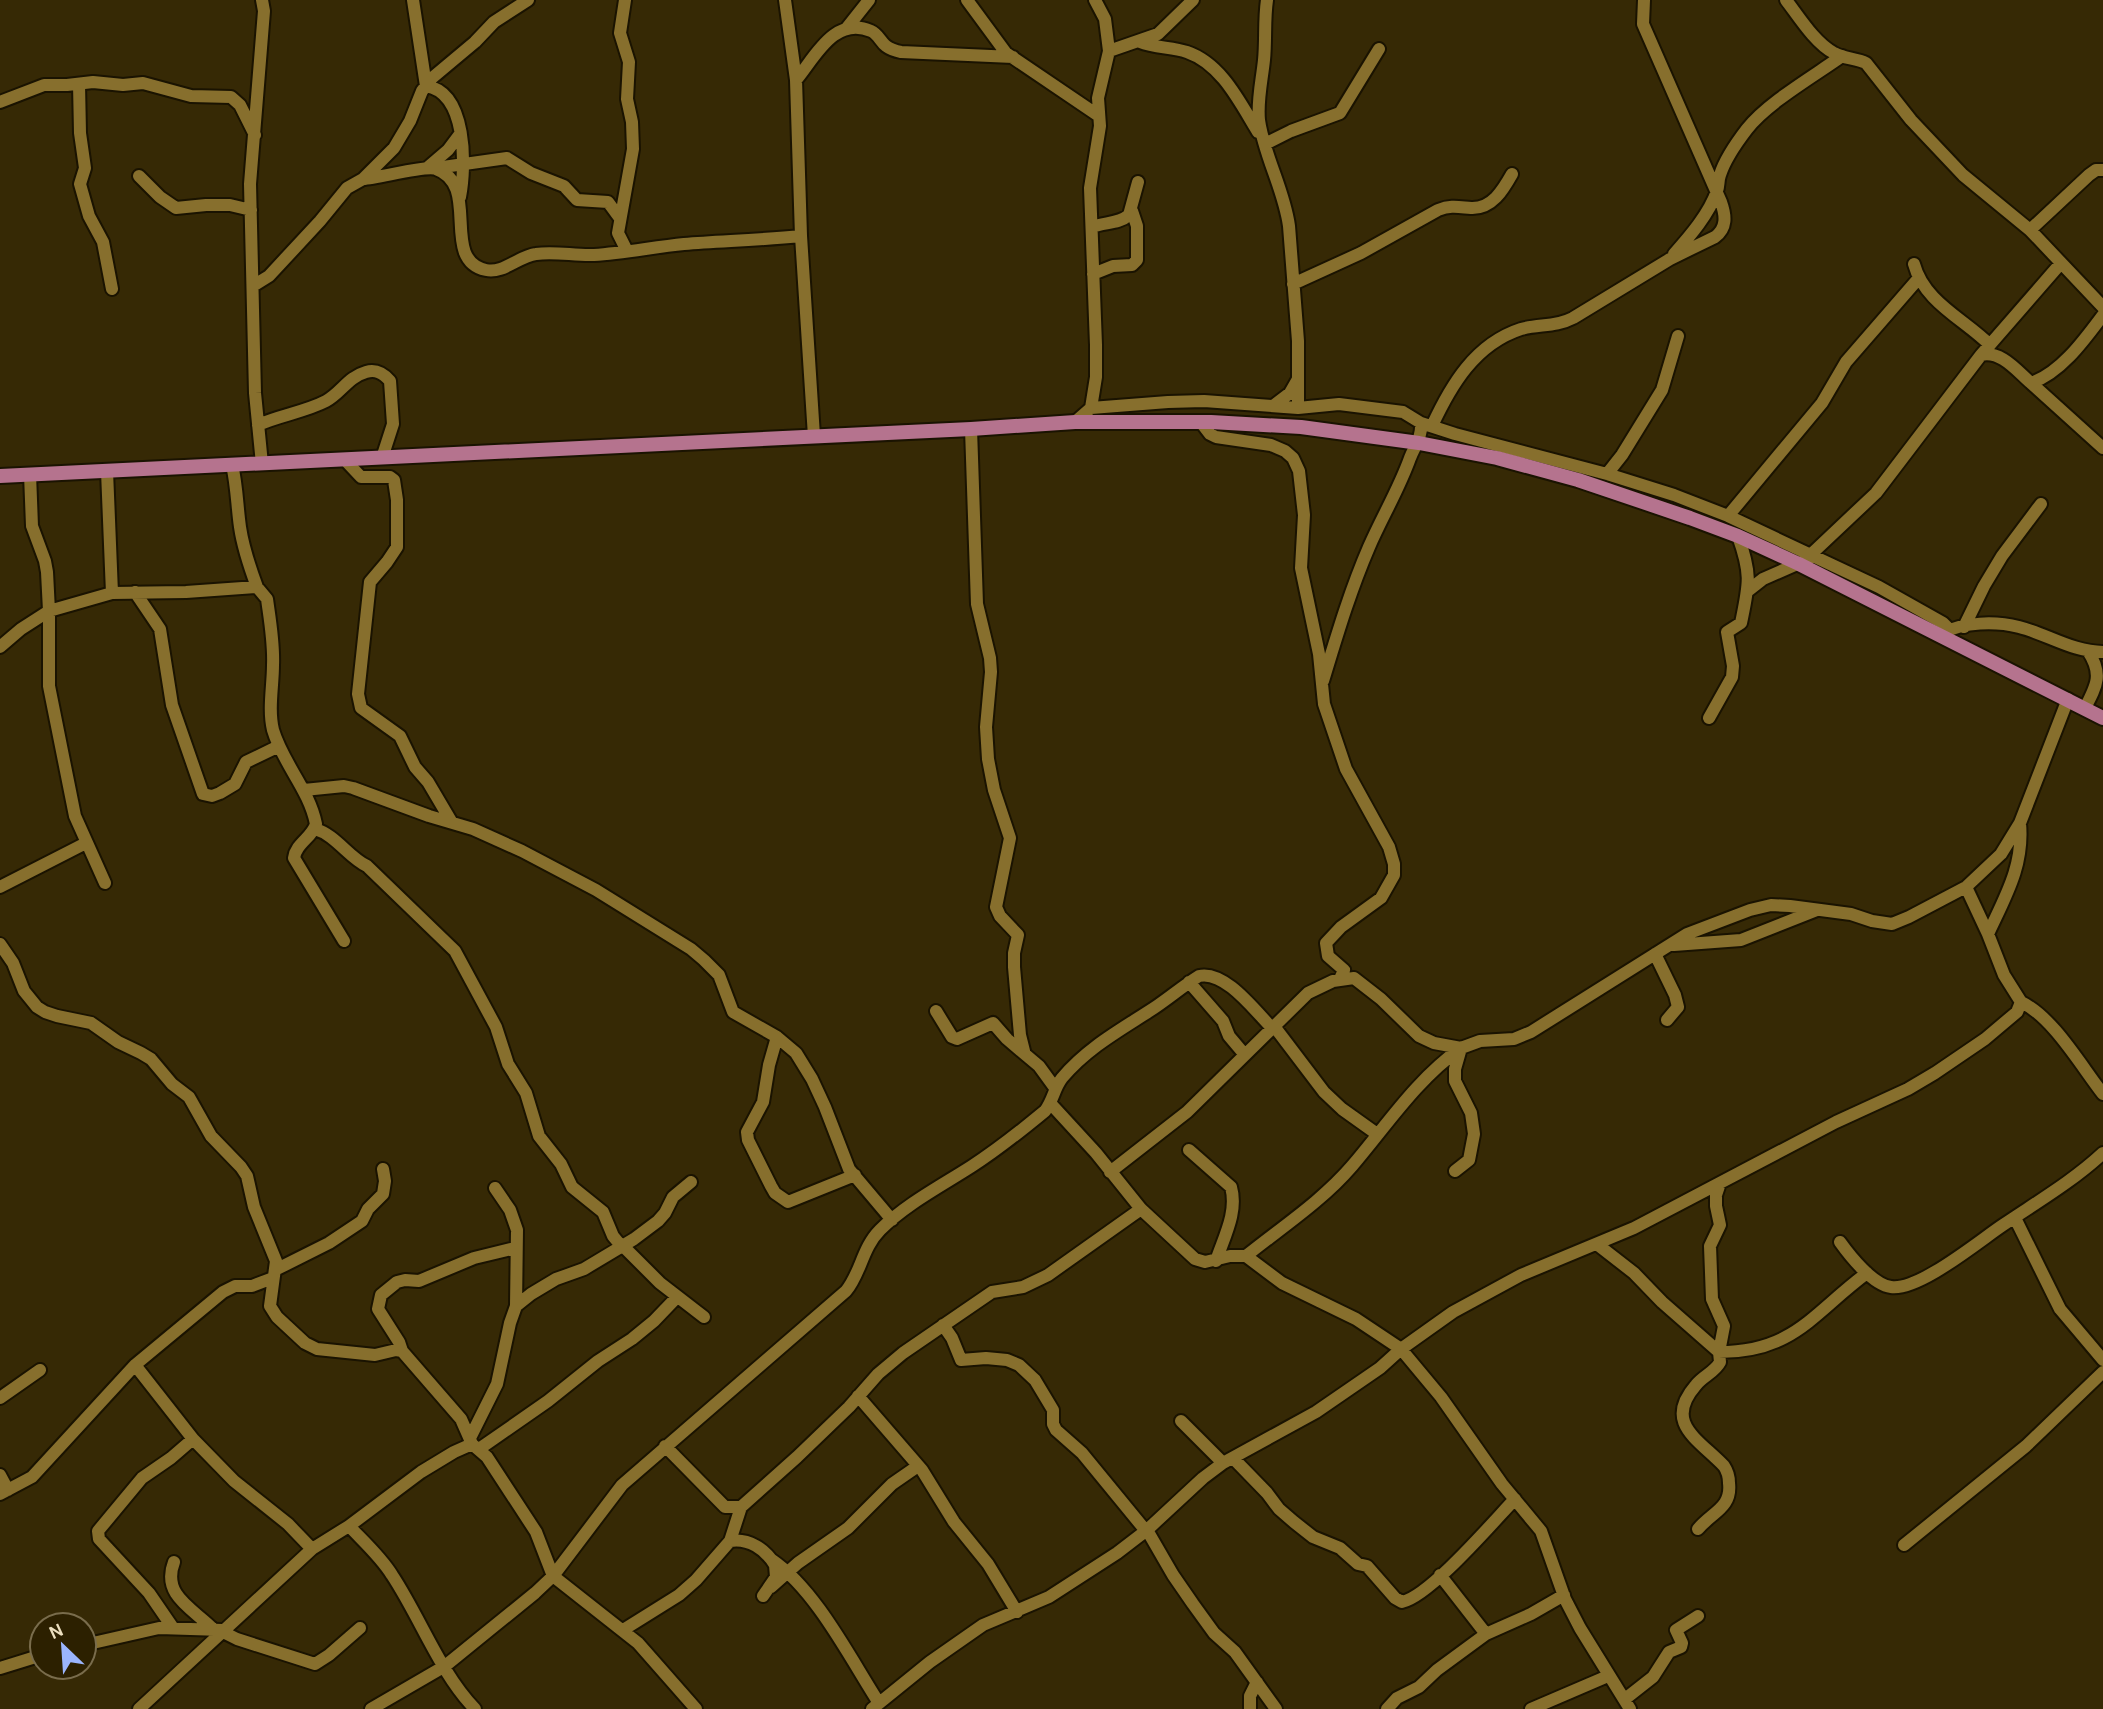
<svg xmlns="http://www.w3.org/2000/svg" width="2103" height="1709" font-family="Karla,sans-serif">
  <rect width="100%" height="100%" fill="#362905"/>
  <g fill="none" stroke-linecap="round" stroke-linejoin="round">
    <g stroke="#1a1301" stroke-width="16">
      <path id="minor" d="M413,0L426,86C467,92 466,166 460,197
        M625,0L620,33L629,62L627,99L632,122L633,149L618,233L627,251
        M785,0L796,80L801,236L814,436
        M967,0L1006,53L1099,116
        M1267,0C1264,20 1266,40 1264,60C1262,80 1257,100 1259,120C1264,156 1284,189 1289,226L1298,341V408
        M1786,0C1799,17 1815,43 1834,53C1844,59 1856,58 1866,63L1911,120L1963,175L2030,230L2103,307
        M846,29L869,0
        M1140,42C1155,48 1172,47 1187,52C1222,64 1240,103 1258,132
        M1109,51L1158,34L1193,0
        M796,80C814,59 834,15 871,31C878,34 880,41 886,46C890,49 896,51 901,52L1013,57
        M79,84L80,133L85,168L80,184L89,216L103,242L112,289
        M0,102L44,85H67L93,82L123,85L143,83L191,96L231,97L240,105L255,135
        M1265,144L1291,131L1340,113L1379,49
        M427,168L448,150L460,134
        M436,168L507,158L531,173L564,186L577,200L608,202L619,217
        M139,176L160,197L176,208L206,205H230L251,210
        M363,179C379,178 426,165 436,169C482,185 439,260 486,270C503,274 519,256 536,254C555,251 575,256 594,255C624,253 654,247 684,244C723,241 762,240 801,236
        M1092,227C1104,222 1119,224 1129,215L1138,182
        M2030,230L2089,175L2096,170H2103
        M1674,254C1690,236 1709,214 1717,191C1719,186 1718,180 1720,175C1725,159 1737,142 1747,129C1767,103 1814,76 1842,56
        M1914,264C1924,302 1964,319 1990,345
        M1093,274L1113,266L1132,265L1137,260V226L1132,211
        M1293,284L1361,253L1438,210C1451,205 1458,207 1471,208C1492,209 1503,190 1512,174
        M253,286L269,276L320,221L347,188L363,179L394,148L410,121L422,91L432,78L475,42L494,22L528,0
        M1981,355L2061,263
        M2031,383L2103,448
        M1273,406L1290,393L1298,379
        M1091,408L1096,377V345L1090,188L1100,126L1098,98L1109,51L1105,19L1095,0
        M1200,421L1210,434L1216,437L1271,445L1285,451L1293,458L1299,471L1304,515L1301,568L1319,654L1324,704L1346,769L1389,847L1394,864V875L1381,898L1341,927L1326,943L1328,956L1344,970L1340,979
        M1075,422L1091,408L1168,402L1204,401L1298,408L1339,404L1403,412L1421,423L1455,434L1607,474L1674,495L1728,516L1879,587L1943,623L1950,630
        M258,425C280,415 305,412 326,401C341,393 348,377 366,372C376,369 383,373 390,381L393,424L382,458
        M1432,426C1451,385 1475,344 1521,329C1539,324 1556,327 1573,318L1670,259L1715,237C1727,228 1726,216 1721,202L1643,24L1644,0
        M971,429L977,604L990,658L991,672L986,727L988,759L994,790L1010,838L996,907L1000,916L1018,935L1014,953V967L1020,1035L1024,1051
        M345,460L361,477H390L394,480L397,500V547L387,562L370,582L358,694L361,708L400,736L415,767L428,782L451,821
        M262,464L255,393L250,184L264,11L262,0
        M232,465C237,486 237,506 240,527C243,548 250,568 257,587
        M107,471L112,593
        M30,474L32,526L45,561L47,572L49,611V686L75,816L105,883
        M1607,474L1622,455L1662,390L1678,336
        M1728,516L1822,403L1846,362L1918,279
        M1749,590L1763,579L1804,561L1876,493L1981,355C2001,350 2017,371 2031,383C2061,373 2085,339 2103,315
        M135,592L160,629L172,705L203,794L212,796L220,793L235,784L246,762L279,746
        M1964,627L1984,586L2002,556L2041,504
        M1943,633C1964,622 1995,621 2019,627C2047,634 2073,652 2103,652
        M0,647L21,629L49,611L112,593L186,592L257,587L267,599C270,621 274,643 273,665C273,686 268,709 273,730C283,764 309,789 316,824C312,838 296,843 294,858L344,941
        M1323,681C1337,635 1350,591 1369,547C1382,517 1399,489 1410,458C1415,445 1422,438 1421,423
        M2085,708C2097,685 2103,674 2088,651
        M1709,718L1732,677L1733,666L1727,632L1741,623C1749,584 1752,575 1738,536
        M304,790L344,786L353,788L429,816L473,829L522,851L596,890L691,949L704,960L719,975L733,1012L777,1037L796,1053L812,1079L825,1107L849,1169L892,1220
        M315,829C336,835 348,857 367,866L455,951L496,1027L508,1064L526,1093L539,1136L561,1164L572,1187L603,1212L613,1236L622,1247
        M0,887L86,843
        M1988,934C2005,897 2024,866 2020,823
        M0,944L13,963L24,991L37,1007L45,1012L57,1016L91,1023L118,1042L141,1053L151,1059L172,1084L189,1097L211,1136L241,1167L247,1176L254,1207L276,1261L270,1306L277,1317L305,1343L317,1349L375,1355L396,1350L402,1351L461,1419L472,1444L487,1457L536,1532L553,1576L638,1643L696,1709
        M1674,945L1741,940L1817,910
        M1655,954L1675,995L1678,1007L1667,1020
        M1189,982L1223,1021L1229,1036L1245,1055
        M2021,1002C2053,1017 2081,1066 2103,1094
        M936,1011L952,1037L957,1039L993,1023L1007,1039L1039,1066L1055,1088
        M1274,1026L1324,1092L1342,1109L1377,1134
        M777,1037L769,1065L763,1102L747,1132L748,1140L771,1186L775,1193L788,1202L855,1175
        M1051,1104L1096,1153L1141,1209L1195,1259L1205,1262L1230,1256H1246L1282,1283L1356,1319L1401,1349L1441,1397L1502,1484L1541,1531L1565,1599L1580,1628L1630,1709
        M1189,1150L1231,1187C1238,1212 1224,1237 1216,1261
        M1110,1172L1187,1112L1308,993L1333,981L1354,978L1381,999L1419,1036L1434,1043L1461,1048L1480,1041L1514,1039L1531,1032L1687,934L1750,910L1771,905L1790,906L1851,914L1872,921L1892,924L1909,917L1966,887L2001,854L2020,823L2068,699
        M495,1188L510,1210L517,1230L516,1306
        M2015,1218L2060,1309L2103,1360
        M1840,1242C1850,1256 1873,1285 1891,1287C1919,1291 1979,1241 2003,1225C2037,1202 2073,1181 2103,1153
        M1598,1245L1634,1273L1662,1302L1719,1352C1794,1352 1813,1313 1867,1273
        M623,1246L660,1283L704,1317
        M1246,1256C1282,1227 1322,1201 1352,1166C1387,1125 1416,1080 1461,1048L1455,1069V1081L1471,1113L1474,1134L1469,1160L1455,1171
        M277,1269L329,1243L362,1221L368,1209L383,1194L385,1181L383,1169
        M943,1325L952,1338L961,1360L986,1358L1007,1360L1019,1365L1035,1380L1053,1410V1424L1056,1430L1082,1453L1146,1531
        M402,1351L399,1342L378,1309L381,1295L397,1282L405,1280L419,1281L474,1258L515,1248
        M135,1365L193,1439L234,1481L288,1524L312,1549
        M858,1396L922,1470L954,1522L988,1564L1017,1612
        M0,1398L40,1370
        M1181,1421L1223,1463
        M470,1438L497,1384L510,1323L516,1306L531,1294L556,1279L584,1269L634,1239L658,1221L665,1213L673,1197L691,1182
        M665,1446L725,1507H741
        M479,1449L548,1401L598,1361L632,1339L654,1321L677,1297
        M1233,1458L1267,1493L1279,1509L1294,1522L1313,1537L1340,1548L1358,1564L1367,1566L1395,1598L1402,1602C1430,1596 1493,1522 1515,1499
        M0,1475L8,1490
        M0,1494L32,1477L135,1365L223,1292L235,1286H252L273,1278
        M349,1526C363,1541 381,1557 392,1575C420,1617 440,1673 475,1709
        M1698,1529C1712,1512 1732,1508 1729,1483C1729,1476 1728,1472 1724,1466C1698,1439 1663,1423 1696,1385C1703,1376 1715,1372 1720,1362L1719,1352L1724,1326L1712,1299L1710,1246L1720,1225L1716,1206V1195L1720,1183
        M1147,1530L1173,1575L1193,1604L1214,1633L1235,1652L1276,1709
        M730,1541C749,1538 765,1549 775,1565L776,1577L763,1596
        M1904,1545L2026,1446L2103,1372
        M772,1560C816,1590 850,1658 879,1703
        M174,1562C161,1596 194,1609 214,1630
        M1440,1575L1486,1634L1531,1614L1564,1595
        M771,1587L798,1563L848,1528L892,1484L918,1466
        M173,1628L149,1593L99,1539L98,1531L142,1478L171,1458L193,1439
        M623,1630L679,1595L696,1580L730,1541L741,1507L797,1457L849,1407L878,1374L903,1353L992,1292L1023,1287L1048,1275L1141,1209
        M221,1631L237,1639L315,1664L329,1655L360,1628
        M84,1645L159,1628L222,1630
        M0,1668L42,1655
        M1625,1699L1653,1677L1669,1652L1681,1647L1682,1643L1676,1630L1698,1616
        M139,1709L312,1549L349,1526L421,1472L454,1452L472,1444
        M371,1709L445,1666L535,1593L553,1576L622,1485L846,1291C861,1273 862,1248 880,1230C906,1204 941,1186 972,1166C997,1150 1022,1130 1045,1111C1053,1101 1054,1088 1062,1078C1088,1047 1122,1029 1154,1008C1169,998 1183,986 1199,976C1225,970 1255,1011 1272,1028
        M872,1709L930,1662L983,1625L1049,1597L1117,1553L1147,1530L1203,1478L1223,1463L1316,1412L1380,1368L1401,1349L1453,1312L1521,1275L1634,1228L1836,1122L1908,1089L1935,1073L1985,1039L2017,1012L2021,1002L2004,975L1988,934L1966,887
        M1250,1709V1696L1257,1682
        M1387,1709L1397,1698L1419,1687L1437,1670L1486,1634
        M1531,1709L1608,1676"/>
    </g>
    <g stroke="#1a1301" stroke-width="18">
      <path id="major" d="M0,476L971,429L1075,422H1211L1301,427L1419,443L1497,458L1578,480L1690,518L1738,536L1799,564L2103,718"/>
    </g>
    <use href="#minor" stroke="#876f2d" stroke-width="12"/>
    <use href="#major" stroke="#b5738e" stroke-width="14"/>
  </g>
  <g transform="translate(63 1646) rotate(335)"><circle r="33" fill="#2c2000" stroke="#796c4c" stroke-width="2"/>
  <path d="M0-5L12 26L0 18L-12 26Z" fill="#9bb5fd"/>
  <text y="-10" font-size="19" font-weight="bold" text-anchor="middle" fill="#ecdfbf">N</text>
  </g>
</svg>
